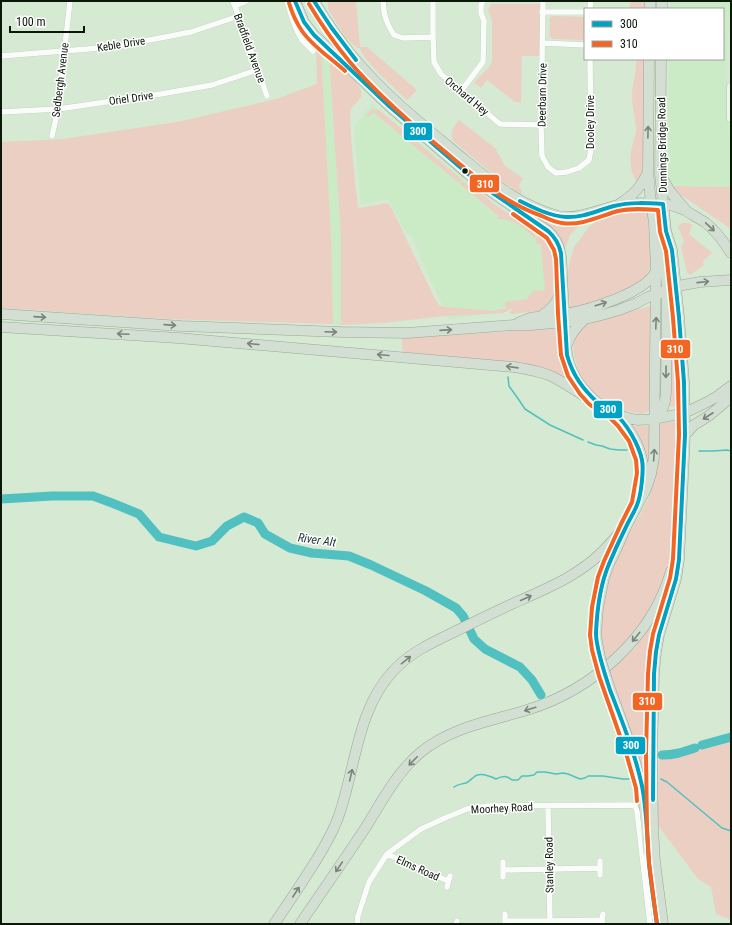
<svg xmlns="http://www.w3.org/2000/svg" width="732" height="925" font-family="'Roboto Condensed',sans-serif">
  <rect width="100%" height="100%" fill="#d6e9d3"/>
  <path fill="#cbeac6" d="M670,1H731L727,53L728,115L731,151V187L670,186L667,175L669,59H723V9H670Z
    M321,49L329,57L341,237V325L333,324L331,239Z
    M372,104L510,217L546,241L547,295L528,303L503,312L448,319L441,302L429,277L412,237L406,233L388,199L361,204L354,127Z"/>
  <path fill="#eccfc3" d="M328,1H356L360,47H367L417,90L407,100C396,89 363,61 360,48H357L345,37L328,9Z
    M631,1H645V9H629Z
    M491,4H541V56H522L521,103L515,102L487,80L481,88L474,82L489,67L492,61V21L488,10Z
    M552,16L585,17V40L553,39L549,36L550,18Z
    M316,45L321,49L331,239L333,324L165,319L1,308V142L63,139L177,122L276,99L317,84Z
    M329,57L356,82L361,89V97L351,109L350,118L353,163L358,208L378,205L384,203L389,204L392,209L436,301L440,306L445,307L495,311L499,309H506L505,302L527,299L533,291L545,290L541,244H537L535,239L540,233C545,239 550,243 553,251C556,259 558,290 552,298C549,303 543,307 539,311L511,314V313H509L512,309L510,308L507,312H504V313L446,316L382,323L341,325V237Z
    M636,59H644L643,166L642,176L637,182C631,174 629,162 631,152C632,145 635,138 636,131C636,119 632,108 632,96C632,83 637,73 636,59Z
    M373,109L379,110L462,180L459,183L373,112L369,117L366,115Z
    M459,120L495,148L505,166L523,178L519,186L522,191L521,194L500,180L453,141C449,132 454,127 459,120Z
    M463,181L466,184L474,187L494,204L538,232L534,238C522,226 515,219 497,219L499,216L460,184Z
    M670,186L731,187V229L684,197Z
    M519,206L586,218L570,235L565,249L559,239Z
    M647,208L652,246L651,266L644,279L630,287L590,303L571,309L567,282L569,264L574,247L589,227L603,216L624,209Z
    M682,223H687L692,224L689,234L712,253L703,261L704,265L690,275L687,272L681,247L684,241L678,227L679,225Z
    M651,306L649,411L641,414L618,409L600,399L588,388L578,371L573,350L575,336L585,324Z
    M671,315L674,317L675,323L680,406L673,407L670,406Z
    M561,328L563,359L571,382L540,368L402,352V338Z
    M680,420V433L677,458L676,521L673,548L665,579L650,611L631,635L607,662L603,645L600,623L605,590L614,561L648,500L657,470L659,440V424Z
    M633,426H650L651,450L648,466L641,440Z
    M661,609L652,652L648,787H644L609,672L635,648Z
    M731,740V920L716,914L711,887L698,879L657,824L659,759L675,758L708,745Z"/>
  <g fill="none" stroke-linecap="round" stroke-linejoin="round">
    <path stroke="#50c0c0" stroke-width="1.5" d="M508,377L509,386L519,400L525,409L550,425L583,440
      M588,442L596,445L602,446L610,449L619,450H627
      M699,451H713L727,450L731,451
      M661,779L667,782L722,828L731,831
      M454,787C458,784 462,784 466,783C470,781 471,779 474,777C479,772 490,776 496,779C503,776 506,775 512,780H518L522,776H528L534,775L537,772H545L556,774L563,773L568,774L580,779L585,778L588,776H603L623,779H629"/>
    <path stroke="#50c0c0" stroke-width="9" d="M1,499L52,496H93L112,503L139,514L159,537L196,546L212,541L227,526L244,517L258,523L265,534L290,548L312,553L349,556L371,565L426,591L456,608L463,616L474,639L485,649L520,667L532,680L541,695
      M702,745L731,737
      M662,755C675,755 683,752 695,748"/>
    <g stroke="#b6c6b5" stroke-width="6">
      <path id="street" d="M233,1L267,96
        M287,1C291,14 294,28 302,40C306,44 310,48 313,51
        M383,1C384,16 386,22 394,35L403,38L433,37
        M433,1V37L434,62L441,74L500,124L541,125
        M543,1L541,125L542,156L548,167L556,173L567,172L579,168L589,160L591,149L590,59
        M235,6L246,1
        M590,9L591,1
        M542,12H585
        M543,43L585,45
        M1,56L88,49L124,45L191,32L239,16
        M461,91L483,62L484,21L481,13V5L483,1
        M1,112L58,109L161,94L212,85L257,70
        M52,136L58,109L70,1
        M548,806L550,924
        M387,854L448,881
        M600,861V875
        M503,862V877
        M504,870L599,868
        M447,887L450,876
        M505,914V924
        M506,921H550L602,920
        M357,924L358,916L369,882L387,854L421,829L445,818L467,809L488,806L631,805L635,806L637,811L650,924
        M456,924L457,921
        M603,924L602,920L603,914"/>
    </g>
    <g stroke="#b6c6b5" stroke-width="9">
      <path id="secondary" d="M731,87V118"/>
    </g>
    <g stroke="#97a995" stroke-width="11">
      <path id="highway" d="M295,1L304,22L314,35L341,60L389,106L468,174L484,187L548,231C562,243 562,261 562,278C563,294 564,309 565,324C565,334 566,344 567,354C571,379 589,399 610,411C618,415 629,419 638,420C651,420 671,416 683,413C692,410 712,400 719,395C723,392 727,389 731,386
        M314,1C326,21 339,40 354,58C383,93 419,122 454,151C486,177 516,205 558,216C576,220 596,211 614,206C624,204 636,203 647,203C656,204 665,204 674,206C681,208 687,211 693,215C697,218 702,220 706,223C716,231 724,242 731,253
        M650,9V1
        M662,9V1
        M661,59L660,174L666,231L672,250L679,317L684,382L685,435L679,560L676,579L659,635L656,652L654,674L652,753L653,828L655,862L663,924
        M663,179L669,190L685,209
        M619,204C634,195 640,188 648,172
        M1,314L181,326L341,332L407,333L514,325H531L565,322L585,319L598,316L619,310L637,303L648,297L683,285L700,282L731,280
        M541,316C551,310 558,302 561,291
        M518,323C522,321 526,319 530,318C541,316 553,316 564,314C586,311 649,292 656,270
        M1,327L178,338L514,367C526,369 539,371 551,376C563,382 575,390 586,397
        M567,345C570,334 577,326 585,319
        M616,415C631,429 645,452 643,475C643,480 641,485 640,491
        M654,418C664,410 665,405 666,392L667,290L664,250L666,234
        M685,435L694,425L710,415L731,397
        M600,658L596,635L598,608L604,578L609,564L616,550L626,527L646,489L651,474L654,457L656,268L654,222L651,204L648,171L649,59
        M610,689C622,721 634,753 641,786C646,807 646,829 648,851
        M274,924C285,908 296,892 306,876C318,858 330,839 338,818C356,769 356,710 394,670C410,653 431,643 452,633C472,623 492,613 512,604C530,596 549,588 567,578C579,571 591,563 601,553C608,546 614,539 621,531
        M300,924C322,892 344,860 366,827C382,801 397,772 421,752C452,727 491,721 527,710C592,690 652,638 671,571"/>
    </g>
    <use href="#street" stroke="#f9fcf8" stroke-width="5.5"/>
    <use href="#secondary" stroke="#eef3ec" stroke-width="8"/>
    <use href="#highway" stroke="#d3dfd2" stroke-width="10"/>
    <g stroke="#97a995" stroke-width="11" stroke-linecap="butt">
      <path id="highway-bridge" d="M600,658L610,689"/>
    </g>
    <use href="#highway-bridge" stroke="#d3dfd2" stroke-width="10"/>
    <g stroke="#fff" stroke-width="7">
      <path id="bus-1" d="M295,1L304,22L314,35L389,106L468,174L484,187L548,231C555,237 559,244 561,253L567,355C573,376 583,389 598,403C603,408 609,409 614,413C626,422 639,445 642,460C644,470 641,496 637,505C634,513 629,520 626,527C620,539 614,552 609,564C600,585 597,610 596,633C596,649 605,674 610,690C622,721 635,753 642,786C647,811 647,838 649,863C651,883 654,904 657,924
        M314,1L331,27L356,60
        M520,201C534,208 550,216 566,217C583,218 598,210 614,206C630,202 647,203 663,204
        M653,800L654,674L656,652L659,635L676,579L679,560L685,435L684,382L679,317L672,250L666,231L663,204"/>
    </g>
    <g stroke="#fff" stroke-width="7">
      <path id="bus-2" d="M289,3C292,13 296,22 302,31C313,47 331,58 345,71
        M309,4C321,24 334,43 349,61C375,92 406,119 437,145C470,172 501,202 542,216C548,219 555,222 562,223C582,226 600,216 618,211C631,208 644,209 658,210L660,232L666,251L673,318L678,382L679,435L673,559L670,578L653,634L650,651L648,674L646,753L647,828L649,863L657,924
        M513,214L547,238L554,250L556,259L558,314L561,355L568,376L580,394L589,404L597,410L610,418L618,426L629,441L636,460L637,473L632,502L621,524L604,561L598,577L592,607L590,635L592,650L599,676L626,753L636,788L637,801"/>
    </g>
    <use href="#bus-1" stroke="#00a2c4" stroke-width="4"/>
    <use href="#bus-2" stroke="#f26522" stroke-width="4"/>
  </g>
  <defs><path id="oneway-shaft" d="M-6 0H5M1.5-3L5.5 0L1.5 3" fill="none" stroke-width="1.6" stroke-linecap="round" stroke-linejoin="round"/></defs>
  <g stroke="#798578">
    <use href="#oneway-shaft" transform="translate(648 132) rotate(-89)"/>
    <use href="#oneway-shaft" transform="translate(710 227) rotate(43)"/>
    <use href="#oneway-shaft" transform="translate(703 282) rotate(-6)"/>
    <use href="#oneway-shaft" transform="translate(601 304) rotate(-18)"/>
    <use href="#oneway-shaft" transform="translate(40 317) rotate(4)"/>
    <use href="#oneway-shaft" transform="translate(656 323) rotate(-88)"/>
    <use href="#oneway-shaft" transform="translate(170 325) rotate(4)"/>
    <use href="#oneway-shaft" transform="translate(446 330) rotate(-4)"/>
    <use href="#oneway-shaft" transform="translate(331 332) rotate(2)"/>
    <use href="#oneway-shaft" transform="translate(123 334) rotate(-177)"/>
    <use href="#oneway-shaft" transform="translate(253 344) rotate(-175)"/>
    <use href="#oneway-shaft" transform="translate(383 355) rotate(-175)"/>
    <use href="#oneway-shaft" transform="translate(512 367) rotate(-172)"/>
    <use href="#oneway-shaft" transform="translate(666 372) rotate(91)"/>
    <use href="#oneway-shaft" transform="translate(708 416) rotate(147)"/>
    <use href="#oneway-shaft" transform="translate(654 455) rotate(-86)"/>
    <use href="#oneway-shaft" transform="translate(526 598) rotate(-24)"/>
    <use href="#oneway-shaft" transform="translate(636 637) rotate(129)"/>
    <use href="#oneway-shaft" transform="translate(406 660) rotate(-39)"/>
    <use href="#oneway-shaft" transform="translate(530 709) rotate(162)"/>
    <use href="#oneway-shaft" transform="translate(413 761) rotate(134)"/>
    <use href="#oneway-shaft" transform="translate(351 775) rotate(-77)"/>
    <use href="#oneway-shaft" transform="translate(339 867) rotate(124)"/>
    <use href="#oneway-shaft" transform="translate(296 892) rotate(-57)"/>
  </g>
  <circle fill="#0a1709" stroke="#fff" stroke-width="1.5" cx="465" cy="171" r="3.5"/>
  <g text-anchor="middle" stroke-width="3" stroke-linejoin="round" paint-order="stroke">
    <g font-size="11" fill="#0a1709" stroke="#fff">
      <text transform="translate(121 44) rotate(-9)" y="4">Keble Drive</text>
      <text transform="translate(250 48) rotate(70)" y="4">Bradfield Avenue</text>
      <text transform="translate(60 80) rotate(-83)" y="4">Sedbergh Avenue</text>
      <text transform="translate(542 95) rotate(-89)" y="4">Deerbarn Drive</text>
      <text transform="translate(467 96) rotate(40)" y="4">Orchard Hey</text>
      <text transform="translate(131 98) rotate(-8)" y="4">Oriel Drive</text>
      <text transform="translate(590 122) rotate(-90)" y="4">Dooley Drive</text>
      <text transform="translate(662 145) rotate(-91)" y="4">Dunnings Bridge Road</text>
      <text transform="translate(502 808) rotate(-3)" y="4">Moorhey Road</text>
      <text transform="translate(549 865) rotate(-91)" y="4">Stanley Road</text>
      <text transform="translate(418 868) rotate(24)" y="4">Elms Road</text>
    </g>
    <g font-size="12" font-style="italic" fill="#1b3133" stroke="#fff">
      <text transform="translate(317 540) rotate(8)" y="4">River Alt</text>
    </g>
  </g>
  <g stroke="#fff" stroke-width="1.5">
    <rect x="403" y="122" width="30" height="19" rx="4" fill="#00a2c4"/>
    <rect x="469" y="174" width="31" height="19" rx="4" fill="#f26522"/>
    <rect x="660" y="339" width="31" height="20" rx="4" fill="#f26522"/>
    <rect x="593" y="400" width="30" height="19" rx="4" fill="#00a2c4"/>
    <rect x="632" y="692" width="31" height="19" rx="4" fill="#f26522"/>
    <rect x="615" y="736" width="31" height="19" rx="4" fill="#00a2c4"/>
  </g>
  <g font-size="11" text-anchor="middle" font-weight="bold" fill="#fff">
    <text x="418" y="135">300</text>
    <text x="485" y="188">310</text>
    <text x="675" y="353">310</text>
    <text x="608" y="413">300</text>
    <text x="647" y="705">310</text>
    <text x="631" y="749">300</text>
  </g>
  <rect width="732" height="925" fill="none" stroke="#0a1709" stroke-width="4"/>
  <rect x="584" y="8" width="140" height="52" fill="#ffffff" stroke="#9da29d"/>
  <rect x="592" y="21" width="20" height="6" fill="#00a2c4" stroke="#9da29d"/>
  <text x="620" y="28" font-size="12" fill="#0a1709">300</text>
  <rect x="592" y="41" width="20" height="6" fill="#f26522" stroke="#9da29d"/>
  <text x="620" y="48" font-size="12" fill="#0a1709">310</text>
  <path d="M10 26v6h74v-6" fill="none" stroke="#0a1709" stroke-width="2"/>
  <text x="16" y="26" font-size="12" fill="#0a1709" stroke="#ffffff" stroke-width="3" paint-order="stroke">100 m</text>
</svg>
